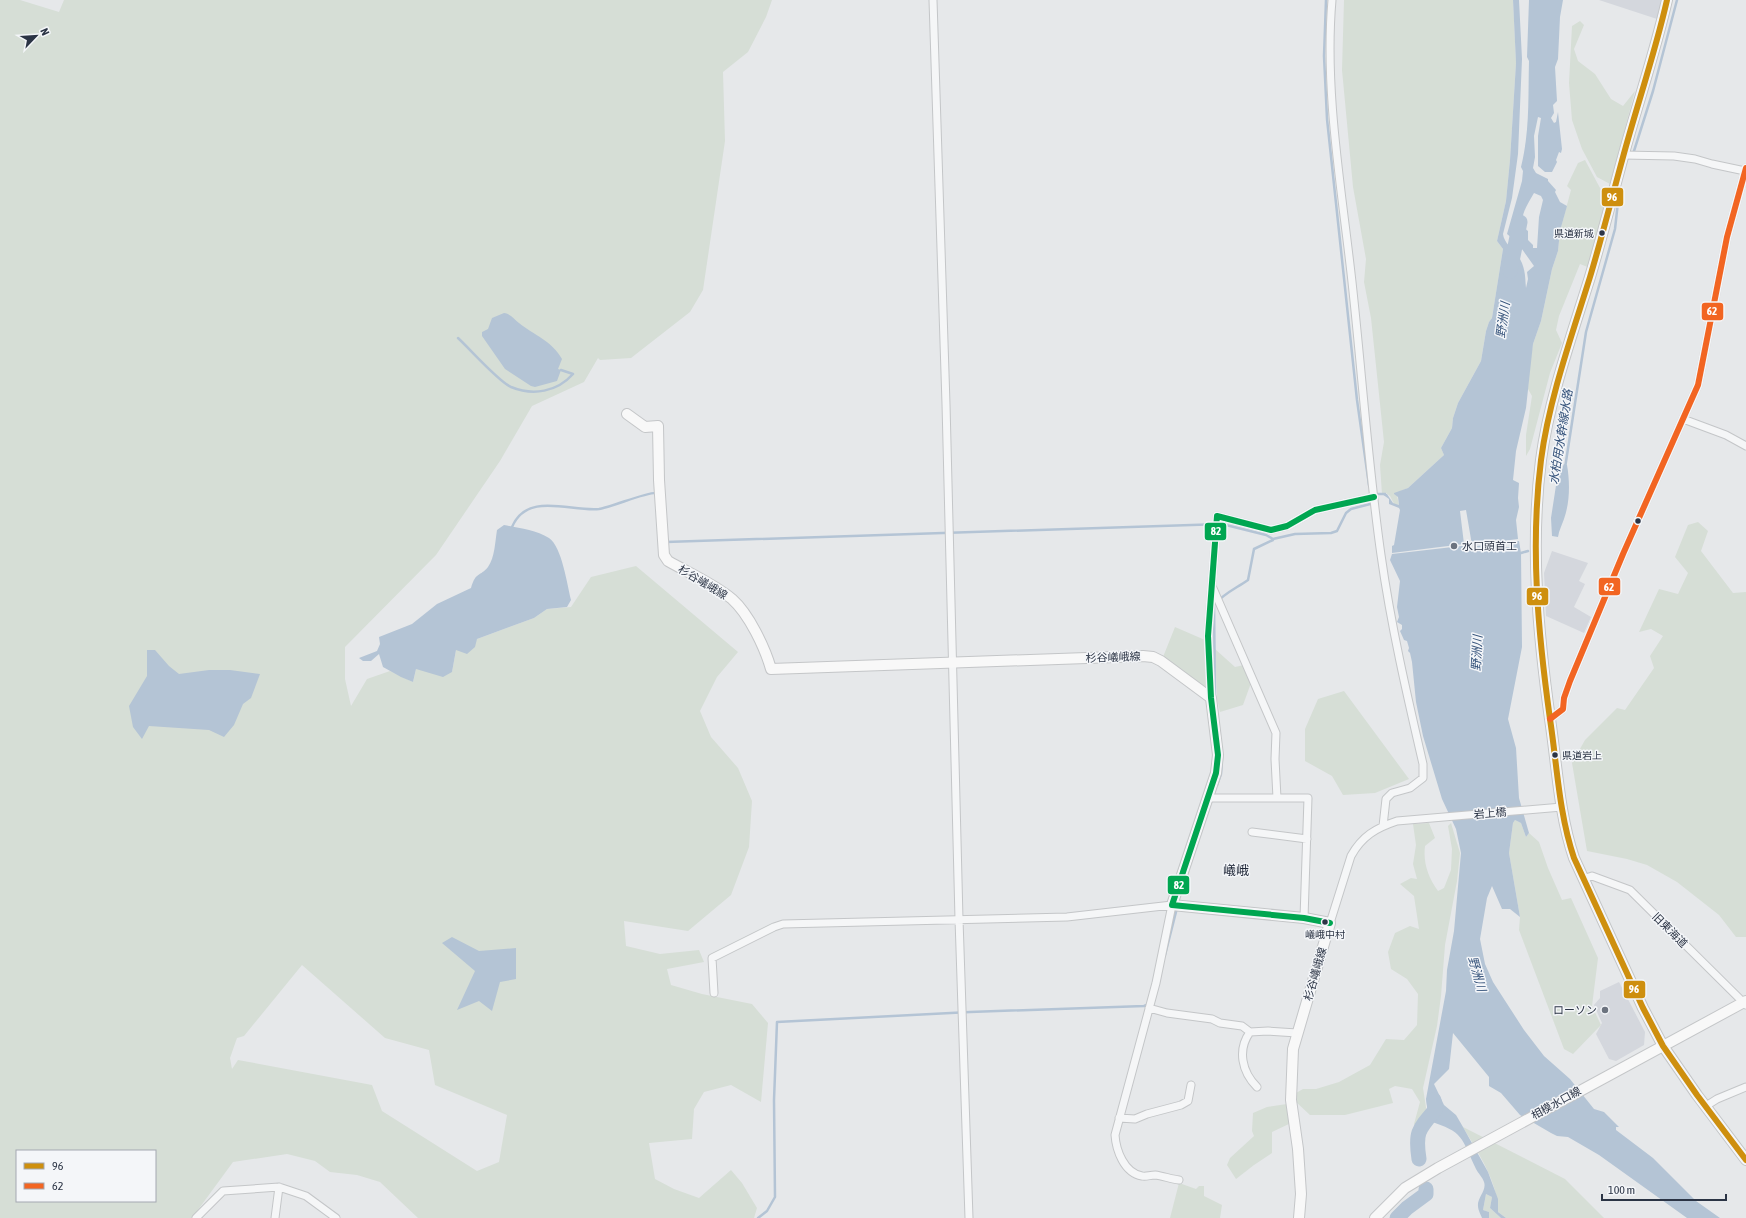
<svg xmlns="http://www.w3.org/2000/svg" width="1746" height="1218" font-family="'Asap Condensed','Noto Sans JP',sans-serif">
  <rect width="100%" height="100%" fill="#e6e8ea"/>
  <path fill="#d4d7dd" d="M1599,0H1662L1657,19Z
    M1552,551L1588,563L1579,581L1585,584L1574,607L1591,617L1584,633L1546,616L1544,573Z
    M1619,982L1645,1032L1644,1045L1616,1061L1609,1059L1596,1034L1602,1023L1594,1005L1600,998V991Z"/>
  <path fill="#d6ded6" fill-rule="evenodd" d="M0,0H20L59,12L64,0H772L766,17L748,52L723,72L725,141L703,290L690,312L631,358L600,360L598,358L584,382L532,406L500,461L436,555L345,647V679L351,706L367,679L390,671L413,682L416,669L452,672L456,650L477,639L534,618L547,609L571,607L591,577L636,566L738,652L717,677L700,711L711,737L738,768L752,801L749,847L731,895L688,931L624,921L626,946L660,954L699,950L704,962L667,969L671,985L702,994L752,1004L768,1023L761,1102L731,1085L704,1092L694,1109L692,1139L649,1143L655,1179L674,1189L699,1198L731,1170L742,1183L757,1208L754,1218H418L380,1182L357,1175L330,1172L315,1161L287,1154L233,1162L192,1218H0ZM302,965L385,1038L429,1050L435,1085L507,1115L499,1162L477,1171L382,1111L372,1085L238,1060L232,1069L230,1058L237,1038L244,1036ZM17,1151H155V1201H17Z
    M1344,0H1513L1516,63L1510,160L1506,201L1497,241L1503,249L1492,318L1489,322L1486,331L1481,361L1458,403L1453,418L1452,428L1441,448L1444,455L1408,488L1394,494L1397,495L1399,505L1394,504L1390,496L1386,493L1382,494L1380,465L1384,442L1371,318L1364,282L1366,259L1353,187L1342,70Z
    M1580,21L1584,25L1574,49L1578,61L1595,74L1611,99L1623,106L1635,91L1610,184L1597,177L1582,149L1572,120L1569,83L1572,26Z
    M1585,160L1607,201L1590,268L1580,264L1559,316L1556,330L1562,343L1550,373L1530,449L1526,456V435L1532,396L1528,389L1529,368L1533,344L1541,321L1552,269L1558,251L1560,231L1571,190L1567,186L1578,163Z
    M1698,522L1708,531L1701,551L1733,593L1746,592V937H1736L1719,915L1677,882L1647,865L1627,859L1587,851L1572,763L1585,740L1617,708L1625,710L1654,668L1650,656L1663,636L1651,629L1639,632L1659,589L1678,594L1688,573L1675,557L1688,525Z
    M1175,627L1205,640L1206,688H1201L1163,657Z
    M1215,649L1235,667L1244,665L1251,683L1243,705L1220,712L1217,699Z
    M1344,691L1409,779L1375,793L1343,795L1332,776L1305,761V729L1318,699Z
    M1515,820L1521,823L1526,837L1529,833L1539,842L1548,868L1562,900L1571,898L1598,958L1592,1006L1601,1025L1573,1054L1564,1049L1519,930L1520,917L1509,853L1513,823Z
    M1429,823L1435,838L1425,846C1423,863 1428,877 1438,891L1444,888L1451,870L1452,849L1448,826L1451,823L1460,853L1457,881L1445,945L1441,996L1437,1026L1423,1088L1429,1127L1422,1133L1414,1124L1420,1102L1412,1089L1395,1086L1389,1089L1393,1103L1345,1115H1310L1295,1101L1296,1093L1303,1089H1316L1339,1082L1370,1065L1386,1039L1404,1040L1417,1025L1418,994L1407,979L1391,969L1388,952L1395,933L1410,926L1419,929L1414,896L1400,884L1411,878L1417,879L1413,864L1416,845L1413,824Z
    M1287,1104L1291,1123L1272,1132V1153L1254,1165L1236,1179L1227,1165L1230,1158L1254,1136L1252,1131L1253,1113L1267,1107Z
    M1463,1127L1565,1179L1604,1218H1506L1498,1212C1498,1181 1478,1153 1463,1127Z
    M1179,1183L1196,1189L1199,1186H1204V1196L1222,1205L1220,1218H1170Z
    M1486,1194L1492,1197L1490,1208L1501,1218H1489V1212L1483,1210Z"/>
  <path fill="#b4c4d5" fill-rule="evenodd" d="M1513,0H1519L1522,59L1518,154L1512,198L1503,234C1504,244 1515,250 1520,259C1526,270 1525,279 1526,288L1528,279L1527,272L1534,266L1517,242L1507,234L1522,181L1523,171L1521,167C1530,130 1528,98 1529,61L1527,57L1529,0H1563L1560,17L1558,59L1555,67L1557,101L1553,105L1554,113L1551,118L1554,123L1556,122L1558,112L1562,149L1561,153L1559,152L1556,160L1557,162L1552,172H1545L1538,166V136L1541,118L1538,117L1534,136L1535,157L1533,168L1536,173L1548,179V181L1556,190L1555,192L1560,202L1567,206L1560,231L1558,251L1552,269L1541,321L1533,344L1526,408L1516,451L1513,480L1519,483L1518,498L1519,507L1516,520L1518,539L1472,545L1466,510L1460,511L1464,544L1392,553V546L1394,545L1400,510L1399,508L1389,504V499L1382,494H1387L1393,503L1399,505L1398,497L1394,494V493L1408,488L1444,455L1441,448L1452,428L1453,418L1458,403L1481,361L1486,331L1489,322L1492,318L1503,249L1497,241L1506,201L1510,160L1516,63ZM1534,193L1541,196L1543,200L1539,217L1537,248H1533V245L1528,240V231C1515,221 1528,204 1534,193Z
    M504,313C511,314 514,319 519,323C534,335 552,341 562,359L558,369L561,370L557,381L535,387L531,386L505,369L482,336V332L488,329L492,318Z
    M1564,464L1567,465C1570,482 1570,502 1564,519C1562,525 1559,530 1558,537L1552,536L1551,518L1557,479Z
    M504,525C518,528 536,530 549,538C562,547 567,584 571,600L567,607L547,609L534,618L477,639L475,647L467,654L456,650L452,672L443,677L416,669L413,682L401,677L383,667L379,654L371,661H363L359,658L377,651L380,644L379,637L412,624L437,604L471,588C476,571 480,577 488,567C495,557 495,542 497,530Z
    M1519,541L1521,553L1522,647L1508,719L1516,748L1519,798L1529,833L1526,837L1521,823L1515,820L1513,823L1509,853L1520,917L1510,909H1502L1492,886L1487,898L1480,939L1485,964L1493,982L1524,1030L1544,1056L1570,1079L1594,1109L1604,1112L1619,1127H1616V1130L1653,1158L1696,1201L1720,1218H1687L1599,1155L1568,1137L1557,1136L1551,1133L1520,1115L1501,1093L1489,1086V1077L1453,1033L1449,1069L1434,1084L1444,1105L1456,1115L1463,1127L1488,1172L1498,1199V1212L1506,1218H1501L1490,1208L1492,1197L1486,1194L1483,1210L1489,1212V1218H1482C1481,1215 1478,1210 1478,1206C1477,1198 1487,1190 1484,1182C1483,1178 1478,1173 1476,1169C1461,1137 1464,1132 1429,1121L1426,1099L1446,991L1447,970L1454,931L1461,853L1456,829L1442,799L1423,736L1416,702L1412,662L1410,653L1408,651L1409,648L1407,641L1404,640L1400,631L1402,629V625L1397,622L1399,617L1397,607L1400,581L1390,560L1392,554L1470,545L1471,551L1478,550L1477,546L1486,545L1487,549H1494V544L1502,543L1503,547H1510L1509,542Z
    M147,650H155L169,666L179,674L209,670H230L260,674L251,698L243,704L234,725L224,737L209,730L149,726L142,739L133,727L129,706L147,676Z
    M452,937L479,951L516,948V979L500,982L492,1011L479,1001L457,1010L475,971L442,943Z"/>
  <g fill="none" stroke-linecap="round" stroke-linejoin="round">
    <path stroke="#b4c4d5" stroke-width="2.5" d="M1326,0L1324,56L1327,119L1357,400L1369,485
      M1634,151L1653,91L1677,0
      M458,338C470,349 498,381 511,387C533,396 557,392 573,374L561,370
      M1565,468L1586,332L1615,229L1618,202
      M1376,495V494H1385
      M512,527C527,491 571,512 599,509C612,507 649,491 657,493
      M666,542L1222,524L1266,535L1273,539L1295,534L1331,533L1337,531L1346,513L1351,509L1374,503
      M1521,553L1528,551
      M1215,698L1214,605C1224,593 1235,589 1248,580L1254,549L1273,540
      M1217,785L1221,774L1222,757
      M1165,955L1177,908
      M758,1218L767,1211L775,1197L774,1100L777,1022L970,1012L1144,1006L1149,1004"/>
    <path stroke="#b4c4d5" stroke-width="15" d="M1510,271L1520,222
      M1419,1159C1415,1133 1418,1130 1435,1110L1434,1100
      M1397,1218L1407,1208L1426,1194V1189"/>
    <g stroke="#c4c6c8" stroke-width="9">
      <path id="minor" d="M933,0L946,404L959,919L969,1218
        M1332,0C1324,92 1342,190 1352,282C1362,373 1368,464 1381,555C1391,626 1407,695 1423,764V778L1410,788L1392,793L1386,799L1383,826
        M1623,155L1674,156L1695,159L1712,164L1745,171
        M1683,419L1726,435L1746,446
        M1212,586L1276,733L1275,759L1277,798
        M1211,698L1208,636L1217,516L1271,530L1287,526L1315,510L1374,497
        M1550,719L1563,709L1564,698L1570,681L1623,554L1698,385L1727,237L1746,168
        M1209,798H1308L1304,918
        M1252,832L1307,839
        M1583,879L1592,876L1630,890L1746,1005
        M1330,923L1351,856C1362,836 1376,828 1397,821L1562,807
        M714,993L712,958L774,927L783,924L1067,917L1172,905L1156,983L1115,1135C1116,1150 1124,1173 1142,1176C1146,1177 1150,1175 1155,1175C1163,1176 1171,1179 1179,1180
        M1149,1008L1167,1013L1212,1019L1220,1023L1242,1026L1250,1032L1268,1031L1297,1033
        M1250,1032C1237,1050 1242,1072 1257,1087
        M1706,1106L1717,1099L1746,1087
        M1119,1118L1135,1119L1147,1114L1181,1105L1188,1101L1191,1085
        M196,1218L223,1191L279,1187L306,1196L336,1218
        M275,1218L279,1187"/>
    </g>
    <g stroke="#c4c6c8" stroke-width="12">
      <path id="secondary" d="M1667,0C1655,53 1637,105 1623,157C1612,197 1602,237 1590,277C1572,335 1549,399 1541,460C1530,546 1538,633 1550,719C1557,765 1559,814 1574,858L1643,1008L1663,1046L1697,1095L1746,1160
        M627,414L645,427L658,426L659,480L664,555L668,561C689,573 714,584 732,599C749,614 765,648 771,669L1143,656L1153,657L1161,661L1211,698L1218,755L1216,773L1172,905L1304,918L1330,923L1293,1049L1291,1100L1298,1149L1301,1194L1299,1218
        M1375,1218L1405,1188L1438,1168L1746,1001"/>
    </g>
    <use href="#minor" stroke="#f5f6f7" stroke-width="7"/>
    <use href="#secondary" stroke="#f8f8f8" stroke-width="10"/>
    <g stroke="#f4f6f9" stroke-width="9">
      <path id="bus-1" d="M1667,0C1655,53 1637,105 1623,157C1612,197 1602,237 1590,277C1572,335 1549,399 1541,460C1530,546 1538,633 1550,719C1557,765 1559,814 1574,858L1643,1008L1663,1046L1697,1095L1746,1160"/>
    </g>
    <g stroke="#f4f6f9" stroke-width="9">
      <path id="bus-2" d="M1550,719L1563,709L1564,698L1570,681L1623,554L1698,385L1727,237L1746,168"/>
    </g>
    <g stroke="#f4f6f9" stroke-width="9">
      <path id="bus-3" d="M1330,923L1304,918L1172,905L1216,773L1218,755L1211,698L1208,636L1217,516L1271,530L1287,526L1315,510L1374,497"/>
    </g>
    <use href="#bus-1" stroke="#ce8f0e" stroke-width="6"/>
    <use href="#bus-2" stroke="#f26522" stroke-width="6"/>
    <use href="#bus-3" stroke="#00a651" stroke-width="6"/>
  </g>
  <g fill="#2b3445" stroke="#f4f6f9" stroke-width="1.5">
    <circle cx="1602" cy="233" r="3.5"/>
    <circle cx="1638" cy="521" r="3.5"/>
    <circle cx="1555" cy="755" r="3.5"/>
    <circle cx="1325" cy="922" r="3.5"/>
  </g>
  <g fill="#6c737f" stroke="#f4f6f9" stroke-width="1.5">
    <circle cx="1454" cy="546" r="4"/>
    <circle cx="1605" cy="1010" r="4"/>
  </g>
  <g text-anchor="middle" stroke-width="3" stroke-linejoin="round" paint-order="stroke">
    <g font-size="10" fill="#2b3445" stroke="#f4f6f9" text-anchor="end">
      <text x="1594" y="237">県道新城</text>
      <text x="1562" y="759" text-anchor="start">県道岩上</text>
      <text x="1325" y="938" text-anchor="middle">嶬峨中村</text>
    </g>
    <g font-size="11" fill="#2b3445" stroke="#f4f6f9" text-anchor="start">
      <text x="1462" y="550">水口頭首工</text>
      <text x="1597" y="1014" text-anchor="end">ローソン</text>
    </g>
    <g font-size="11" fill="#2b3445" stroke="#f4f6f9">
      <text transform="translate(703 582) rotate(31)" y="4">杉谷嶬峨線</text>
      <text transform="translate(1113 657) rotate(-2)" y="4">杉谷嶬峨線</text>
      <text transform="translate(1490 813) rotate(-5)" y="4">岩上橋</text>
      <text transform="translate(1670 930) rotate(45)" y="4">旧東海道</text>
      <text transform="translate(1315 974) rotate(-74)" y="4">杉谷嶬峨線</text>
      <text transform="translate(1556 1103) rotate(-29)" y="4">相模水口線</text>
    </g>
    <g font-size="12" font-style="italic" fill="#34527a" stroke="#f4f6f9">
      <text transform="translate(1503 320) rotate(-82)" y="4">野洲川</text>
      <text transform="translate(1561 437) rotate(-81)" y="4">水柏用水幹線水路</text>
      <text transform="translate(1477 653) rotate(-87)" y="4">野洲川</text>
      <text transform="translate(1477 974) rotate(74)" y="4">野洲川</text>
    </g>
    <g font-size="13" fill="#1d2536" stroke="#f4f6f9">
      <text x="1236" y="875">嶬峨</text>
    </g>
  </g>
  <g stroke="#f4f6f9" stroke-width="1.5">
    <rect x="1601" y="187" width="23" height="20" rx="4" fill="#ce8f0e"/>
    <rect x="1701" y="302" width="23" height="19" rx="4" fill="#f26522"/>
    <rect x="1204" y="522" width="23" height="19" rx="4" fill="#00a651"/>
    <rect x="1598" y="577" width="23" height="19" rx="4" fill="#f26522"/>
    <rect x="1526" y="587" width="23" height="19" rx="4" fill="#ce8f0e"/>
    <rect x="1167" y="875" width="23" height="20" rx="4" fill="#00a651"/>
    <rect x="1623" y="980" width="23" height="19" rx="4" fill="#ce8f0e"/>
  </g>
  <g font-size="11" text-anchor="middle" font-weight="bold" fill="#fff">
    <text x="1612" y="201">96</text>
    <text x="1712" y="315">62</text>
    <text x="1216" y="535">82</text>
    <text x="1609" y="591">62</text>
    <text x="1537" y="600">96</text>
    <text x="1179" y="889">82</text>
    <text x="1634" y="993">96</text>
  </g>
  <rect x="16" y="1150" width="140" height="52" fill="#f4f6f9" stroke="#a4a8b1"/>
  <rect x="24" y="1163" width="20" height="6" fill="#ce8f0e" stroke="#a4a8b1"/>
  <text x="52" y="1170" font-size="12" fill="#2b3445">96</text>
  <rect x="24" y="1183" width="20" height="6" fill="#f26522" stroke="#a4a8b1"/>
  <text x="52" y="1190" font-size="12" fill="#2b3445">62</text>
  <g transform="translate(36 36) rotate(65)" stroke="#f4f6f9" stroke-width="3" paint-order="stroke">
  <path d="M0-3L7 15L0 10L-7 15Z" fill="#2b3445"/>
  <text y="-6" font-size="11" font-weight="bold" text-anchor="middle" fill="#2b3445">N</text>
  </g>
  <path d="M1602 1194v6h124v-6" fill="none" stroke="#2b3445" stroke-width="2"/>
  <text x="1608" y="1194" font-size="12" fill="#2b3445" stroke="#f4f6f9" stroke-width="3" paint-order="stroke">100 m</text>
</svg>
